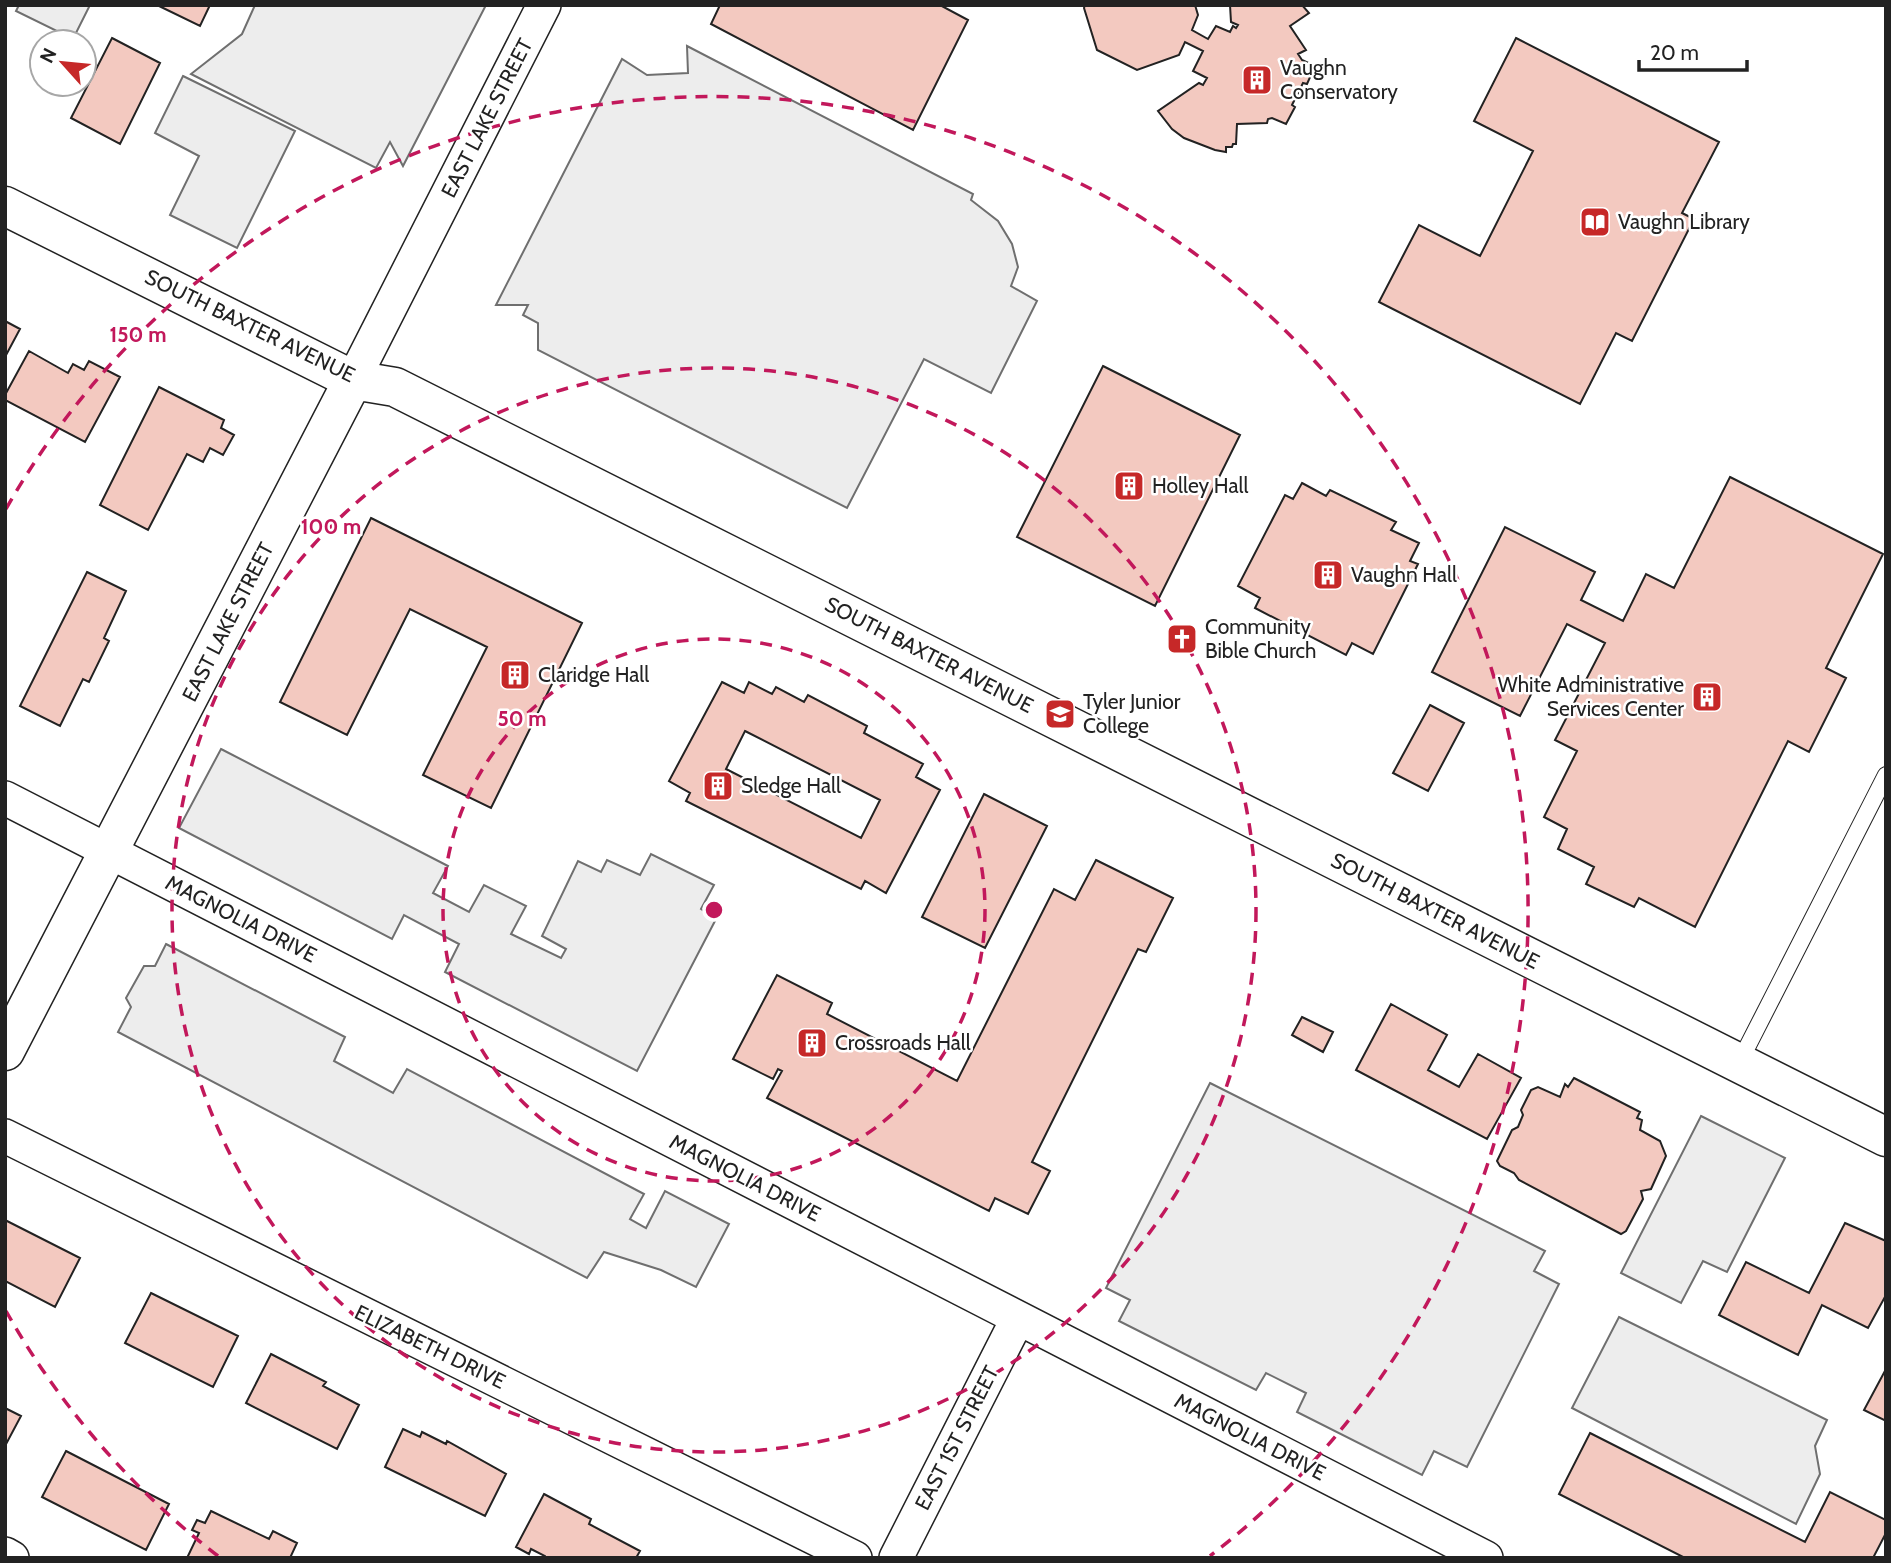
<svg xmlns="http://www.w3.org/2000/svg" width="1891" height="1563" font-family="Cabin,sans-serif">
  <rect width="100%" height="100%" fill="#fff"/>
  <path fill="#ededed" stroke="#6f6f6f" stroke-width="2" d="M19,5H90L73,39L16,11Z
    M255,5H486L403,166L390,142L376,168L191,74L242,34Z
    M687,46L973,194L971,200L998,221L1012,244L1018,267L1011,286L1037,301L991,393L924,359L847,508L538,350V323L523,315L528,305H496L622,59L647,75L688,73Z
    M183,76L295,131L237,248L170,215L199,156L155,133Z
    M221,749L448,866L433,893L469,912L484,885L526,906L511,934L561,958L566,949L542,936L578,861L601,872L607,860L640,875L651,854L714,885L701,909L716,919L637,1071L445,972L459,944L404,915L392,939L179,828Z
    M166,944L345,1037L334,1061L393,1093L407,1069L644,1194L630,1219L646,1228L665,1191L729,1224L696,1287L661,1270L604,1252L587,1278L118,1032L131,1007L126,998L144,966H155Z
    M1210,1083L1545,1251L1534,1271L1559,1284L1467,1467L1434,1451L1422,1475L1297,1412L1306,1393L1266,1373L1256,1390L1119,1321L1130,1300L1106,1288Z
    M1701,1116L1785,1158L1727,1272L1703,1261L1681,1303L1621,1273Z
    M1619,1317L1827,1420L1815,1446L1820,1474L1796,1524L1572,1408Z"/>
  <path fill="#f3c9c0" stroke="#222" stroke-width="2" fill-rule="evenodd" d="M157,5H210L200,26Z
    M720,5H940L968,20L913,130L711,24Z
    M1085,5H1195L1198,15L1192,30L1208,39L1216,26L1230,32L1233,26L1236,28L1238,25L1231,22L1230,5H1302L1309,13L1290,26L1306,50L1298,54L1302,60L1315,66L1307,84L1303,83L1292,105L1295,107L1286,124L1272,118L1268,119L1267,123L1237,124L1236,144H1233L1232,147H1226V152L1215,150L1184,138L1172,129L1158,111L1199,83L1203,85L1207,78L1193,71L1203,51L1185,42L1179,55L1137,70L1097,50L1084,8Z
    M112,38L160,63L120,144L71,118Z
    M1516,38L1719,142L1682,213L1694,219L1632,341L1616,333L1580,404L1379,302L1419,225L1480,256L1533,151L1474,121Z
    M5,321L20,329L5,357Z
    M29,351L68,373L73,364L84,370L89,361L120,377L85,442L5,400V395Z
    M1103,366L1240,435L1155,606L1017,537Z
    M159,387L224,420L221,428L234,435L223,455L210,448L203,462L187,454L148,530L100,505Z
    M1730,477L1883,554L1826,668L1846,678L1809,752L1788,741L1695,927L1639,898L1634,907L1586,884L1594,867L1558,849L1567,829L1544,817L1577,751L1555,740L1605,643L1567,624L1520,716L1432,672L1505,527L1595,572L1581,600L1623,621L1646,574L1674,588Z
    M1302,483L1326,496L1330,490L1396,522L1391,530L1419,543L1410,561L1418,564L1373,654L1352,643L1346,655L1255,608L1260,598L1238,586L1285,495L1293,499Z
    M371,518L582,623L491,808L423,775L487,647L410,609L347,735L280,702Z
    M87,572L126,591L104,638L109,641L89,682L83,679L60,726L20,706Z
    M722,682L744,693L749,682L772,694L776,687L804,702L808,695L867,726L864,733L923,764L916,777L940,790L886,893L865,881L861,889L686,801L690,793L669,781ZM745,731L880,800L861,838L726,769Z
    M1430,705L1464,723L1428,791L1393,773Z
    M984,794L1047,826L985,948L922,917Z
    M1096,860L1173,898L1146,952L1138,949L1032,1162L1050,1171L1028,1214L995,1198L989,1211L767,1098L782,1071L778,1069L773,1079L733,1059L777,975L832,1003L827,1014L957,1081L1054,889L1075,900Z
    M1391,1004L1447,1035L1428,1070L1459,1087L1478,1054L1521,1078L1487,1139L1356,1070Z
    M1302,1017L1333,1032L1323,1052L1292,1035Z
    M1574,1078L1640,1112L1637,1118L1642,1120L1640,1130L1660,1141L1666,1156L1651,1189L1641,1191L1643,1199L1626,1231L1621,1234L1519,1180L1514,1173L1500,1166L1497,1161L1512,1130L1518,1127L1523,1115L1521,1110L1531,1090L1538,1087L1560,1097L1565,1084L1568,1087Z
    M5,1220L80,1258L55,1307L5,1281Z
    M1845,1223L1886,1241V1295L1868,1328L1822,1305L1798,1355L1719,1315L1746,1262L1809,1293Z
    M151,1293L238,1336L213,1387L125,1343Z
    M271,1354L326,1382L323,1386L359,1405L337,1449L246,1403Z
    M1886,1369V1421L1864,1410Z
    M5,1408L21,1416L5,1446Z
    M403,1429L420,1437L422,1432L446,1444L447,1441L506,1474L485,1516L385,1467Z
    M1590,1433L1805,1542L1830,1492L1886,1520V1533L1873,1558H1685L1559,1494Z
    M66,1451L169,1504L146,1550L42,1497Z
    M544,1494L591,1519L589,1524L640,1551L636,1558H545V1556L531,1549L529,1554L516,1547Z
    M211,1511L269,1539L273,1531L297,1543L290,1558H187L199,1533L192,1530L197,1520L205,1523Z"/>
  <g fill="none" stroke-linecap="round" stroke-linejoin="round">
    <g stroke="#222" stroke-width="18">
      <path id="service" d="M1739,1063L1886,775"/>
    </g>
    <g stroke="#222" stroke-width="36">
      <path id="minor" d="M353,380L544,5
        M5,798L1486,1558
        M5,1136L855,1558
        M5,1554L12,1558
        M896,1558L1018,1318"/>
    </g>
    <g stroke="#222" stroke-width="41">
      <path id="tertiary" d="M5,206L353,380L395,387L1886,1137
        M5,1051L353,380"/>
    </g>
    <use href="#service" stroke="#fff" stroke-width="16"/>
    <use href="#minor" stroke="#fff" stroke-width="33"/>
    <use href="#tertiary" stroke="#fff" stroke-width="38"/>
  </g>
  <g fill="none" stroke="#c2185b" stroke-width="3.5" stroke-dasharray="12 9">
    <circle cx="714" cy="910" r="271"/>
    <circle cx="714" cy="910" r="542"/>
    <path d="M218 1556A814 814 0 0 1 6 1311M6 509A814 814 0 1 1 1210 1556"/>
  </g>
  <defs>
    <g id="building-square" transform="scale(1.575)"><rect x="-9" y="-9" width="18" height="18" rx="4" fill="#c62828" stroke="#fff"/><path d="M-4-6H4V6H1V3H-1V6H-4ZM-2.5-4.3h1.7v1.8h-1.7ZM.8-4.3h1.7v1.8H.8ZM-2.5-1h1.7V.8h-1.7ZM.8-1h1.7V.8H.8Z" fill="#fff"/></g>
    <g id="library-square" transform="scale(1.575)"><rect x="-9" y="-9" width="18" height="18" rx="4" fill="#c62828" stroke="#fff"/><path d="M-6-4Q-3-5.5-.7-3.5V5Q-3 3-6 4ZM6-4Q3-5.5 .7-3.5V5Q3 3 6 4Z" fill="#fff"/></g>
    <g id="church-square" transform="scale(1.575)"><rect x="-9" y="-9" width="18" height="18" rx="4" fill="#c62828" stroke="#fff"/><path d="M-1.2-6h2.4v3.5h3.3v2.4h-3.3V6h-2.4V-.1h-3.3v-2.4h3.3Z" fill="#fff"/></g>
    <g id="university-square" transform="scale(1.575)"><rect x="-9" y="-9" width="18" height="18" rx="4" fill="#c62828" stroke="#fff"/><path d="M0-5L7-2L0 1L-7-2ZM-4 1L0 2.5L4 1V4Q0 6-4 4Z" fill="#fff"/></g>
  </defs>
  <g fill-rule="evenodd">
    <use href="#building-square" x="1257" y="80"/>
    <use href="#library-square" x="1595" y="222"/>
    <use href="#building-square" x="1129" y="486"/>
    <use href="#building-square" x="1328" y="575"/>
    <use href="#church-square" x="1182" y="639"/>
    <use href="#building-square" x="515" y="675"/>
    <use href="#building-square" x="1707" y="697"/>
    <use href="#university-square" x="1060" y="714"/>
    <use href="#building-square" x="718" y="786"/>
    <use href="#building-square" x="812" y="1043"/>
  </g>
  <g text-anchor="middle" stroke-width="5" stroke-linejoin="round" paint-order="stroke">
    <g font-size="21" fill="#222" stroke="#fff" text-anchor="start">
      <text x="1280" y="75">Vaughn<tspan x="1280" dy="24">Conservatory</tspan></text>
      <text x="1618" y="229">Vaughn Library</text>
      <text x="1152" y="493">Holley Hall</text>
      <text x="1351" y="582">Vaughn Hall</text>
      <text x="1205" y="634">Community<tspan x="1205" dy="24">Bible Church</tspan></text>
      <text x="538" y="682">Claridge Hall</text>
      <text x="1684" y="692" text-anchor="end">White Administrative<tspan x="1684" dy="24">Services Center</tspan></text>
      <text x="1083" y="709">Tyler Junior<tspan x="1083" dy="24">College</tspan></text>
      <text x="741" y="793">Sledge Hall</text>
      <text x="835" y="1050">Crossroads Hall</text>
    </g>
    <g font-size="21" fill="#222" stroke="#fff">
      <text transform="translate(487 118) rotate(-63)" y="7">EAST LAKE STREET</text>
      <text transform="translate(250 326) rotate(26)" y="7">SOUTH BAXTER AVENUE</text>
      <text transform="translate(228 622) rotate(-63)" y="7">EAST LAKE STREET</text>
      <text transform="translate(929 655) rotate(27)" y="7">SOUTH BAXTER AVENUE</text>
      <text transform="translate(1435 911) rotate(27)" y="7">SOUTH BAXTER AVENUE</text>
      <text transform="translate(241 919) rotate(27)" y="7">MAGNOLIA DRIVE</text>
      <text transform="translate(745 1178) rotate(27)" y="7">MAGNOLIA DRIVE</text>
      <text transform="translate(430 1347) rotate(26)" y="7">ELIZABETH DRIVE</text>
      <text transform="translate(1250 1437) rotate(27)" y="7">MAGNOLIA DRIVE</text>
      <text transform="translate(957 1438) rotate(-63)" y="7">EAST 1ST STREET</text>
    </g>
  </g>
  <circle cx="714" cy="910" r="10" fill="#c2185b" stroke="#fff" stroke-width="3.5"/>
  <g font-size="21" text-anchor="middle" font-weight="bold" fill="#c2185b" stroke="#fff" stroke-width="5" stroke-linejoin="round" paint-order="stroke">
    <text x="138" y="342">150 m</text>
    <text x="331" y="534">100 m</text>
    <text x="522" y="726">50 m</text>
  </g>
  <rect width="1891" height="1563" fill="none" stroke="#222222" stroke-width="14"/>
  <g transform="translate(63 63) rotate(297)"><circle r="33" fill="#ffffff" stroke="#a7a7a7" stroke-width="2"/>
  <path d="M0-5L12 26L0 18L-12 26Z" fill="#c62828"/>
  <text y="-10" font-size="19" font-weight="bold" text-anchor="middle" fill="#222222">N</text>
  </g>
  <path d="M1639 60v10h108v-10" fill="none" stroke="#222222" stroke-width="3.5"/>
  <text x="1650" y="60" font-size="21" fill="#222222" stroke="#ffffff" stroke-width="5" paint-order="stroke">20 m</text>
</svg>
